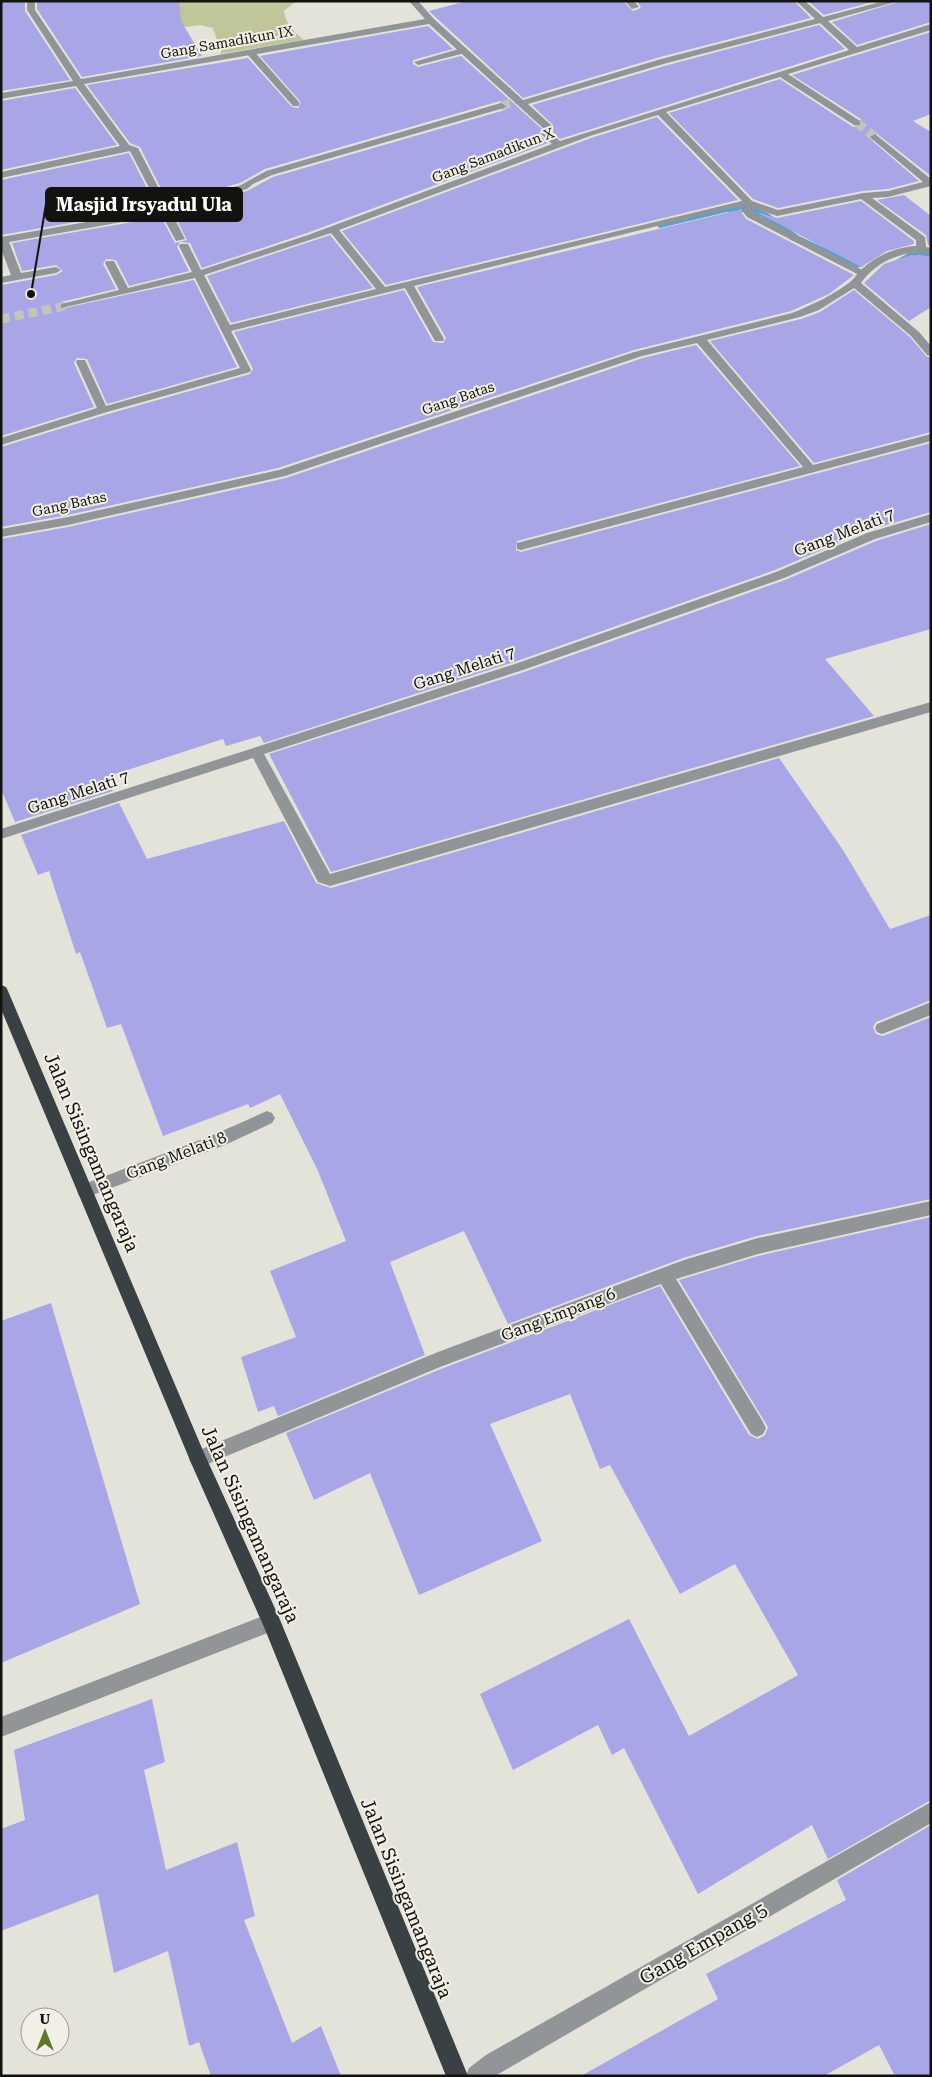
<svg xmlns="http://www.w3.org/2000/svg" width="932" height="2077" font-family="'Roboto Serif',serif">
  <rect width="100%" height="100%" fill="#e4e3d9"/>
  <path fill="#c0c69a" d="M169,1H296L284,11C286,24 294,32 304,40L220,54L223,46L217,40L213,28L200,25L179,28Z"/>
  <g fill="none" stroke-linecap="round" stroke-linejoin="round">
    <path fill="#5da0c9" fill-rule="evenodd" d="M727,206H750L768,213L799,236L864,266L855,268L791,240L762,217L749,212H727L660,228L655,225Z
      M918,248L931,252V259L919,255L896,267L887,265Z"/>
  </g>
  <path fill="#a8a6e6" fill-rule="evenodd" d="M1,1H25V11L70,80L1,91Z
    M37,1H179L181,21L202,56L82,77L37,9Z
    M467,1H623L633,11L641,8L637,1H794L811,18L660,57L523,98L429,11Z
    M808,1H876L824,15Z
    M901,1H931V22L857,45L832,22Z
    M819,25L845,49L560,139L553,132V125L532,105L668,65Z
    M428,26L453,49L413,60V64L418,67L461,56L542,129L539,134L548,143L307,233L202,268L190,243L180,242L177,247L189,271L129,286L116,260L106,259L103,264L116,289L61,302L60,309L194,280L237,367L107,404L87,359L77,358L74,363L94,407L1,436V285L56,275L63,271L56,265L22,271L12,243L161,217L175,243L187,240L140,147L130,143L87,85L248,58L292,107L299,108L300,101L260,56ZM500,101L508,106L505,110L273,177L247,191L186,206L179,201L181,199L240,183L265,169Z
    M931,32V114L913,121L931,132V176L876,133L868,137L919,181L888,189L863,191L778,208L753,199L669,113L780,79L853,127H860L861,119L792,75Z
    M75,88L117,145L1,170V101Z
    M657,117L738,200L386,285L342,231L591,138Z
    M129,153L157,208L1,235V180Z
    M904,195L931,216V246L928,245L926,235L877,200Z
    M861,201L914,241V244L887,251L861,267L756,212L777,218Z
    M742,209V213L746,219L854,275L829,294L791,311L634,350L278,468L68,515L1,527V447L108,414L250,374L253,369L234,332L404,290L433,342L443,343L446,338L417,287Z
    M330,235L373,288L231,323L207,276Z
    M911,255L931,256V307L909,321L864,283L884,264Z
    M854,290L910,337L926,356L931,358V432L814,463L710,341L801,319L820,312Z
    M696,345L800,466L517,541L516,550L521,552L931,443V512L866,531L775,570L514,662L264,743L260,736L226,746L223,739L106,777L113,791L15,822L1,789V539L68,527L286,478L643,358Z
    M931,524V629L825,659L874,716L331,872L269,754L524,672L785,580L876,541Z
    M779,758L843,850L890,929L931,915V1000L876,1022L873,1027L876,1034L883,1036L931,1017V1199L757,1236L683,1258L508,1324L464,1231L390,1262L425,1355L278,1416L274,1406L258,1412L241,1357L296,1337L270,1271L346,1241L318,1171L280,1094L250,1108L248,1104L163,1136L121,1024L107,1028L80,952L76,954L49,871L38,875L21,835L119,803L147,859L284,821L316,883L331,888Z
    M931,1217V1800L828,1859L812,1825L698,1894L624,1748L612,1755L598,1725L513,1770L480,1694L629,1619L689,1736L798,1675L735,1564L680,1594L610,1465L600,1469L570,1394L490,1424L542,1541L419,1595L370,1473L314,1500L286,1433L441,1369L660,1286L749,1435L758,1439L765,1435L768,1427L679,1280L758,1256Z
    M51,1303L140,1604L1,1663V1321Z
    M152,1699L165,1762L144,1770L166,1870L237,1842L255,1916L244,1920L292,2043L321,2026L341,2076H211L199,2042L189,2046L168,1951L114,1973L98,1894L1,1931V1829L25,1820L14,1750Z
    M931,1825V2076H895L879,2045L824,2076H581L718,1999L706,1974L846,1900L837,1880Z"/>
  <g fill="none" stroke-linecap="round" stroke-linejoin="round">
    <path stroke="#c4c4bb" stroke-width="9" stroke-dasharray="9 5" stroke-linecap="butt" d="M501,106L515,102
      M857,123L875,137
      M168,205L186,201
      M1,319L65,306"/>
    <path fill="#919597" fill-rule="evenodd" d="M462,48L466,51L465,53L418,65L414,62Z
      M247,50H253L299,102V106H293L247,54Z
      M746,201L754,203V213L868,273L859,275L747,217L743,212Z"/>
    <path fill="#919597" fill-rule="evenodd" d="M27,1H35V10L81,79L425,19L409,1H418L434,19L523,100L661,59L815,19L796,1H805L823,17L884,1H899L828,21L857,47L931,24V30L788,74L860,121V125H854L780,77L666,112L752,201L778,210L863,193L888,191L923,182L872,139L870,137L875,134L931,179V186L888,197L872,198L925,237L926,247L931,248V254C905,249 876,261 861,283L919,332L931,346V356L927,355L911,336L854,288L819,310L800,317L707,340L813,465L931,434V441L521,550L517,549V543L803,467L697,343L642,356L285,476L68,525L1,537V529L68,517L279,470L634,352L792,313C812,305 833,295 850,282C855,278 858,272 863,268C877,255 897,247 916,246V240L861,199L777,216L748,206L726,209L414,286L444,339L443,341H435L405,288L231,331L251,370L250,372L107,412L1,445V438L97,408L76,362L77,360H85L86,362L106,406L240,368L195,278L61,308V304L119,290L105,263L106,261H114L128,288L192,272L179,246L180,244H188L201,270L308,235L552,144L541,134L544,129L429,24L84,84L129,145L138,148L185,239L176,241L162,215L9,242L21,273L56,267L61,270L56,273L1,283V277L11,275L1,249V237L160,209L130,151L1,178V172L120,146L76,86L1,99V93L73,81L27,10ZM820,23L849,50L560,141L551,133L552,126L528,104L667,63ZM658,115L742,201L385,287L339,230L590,136ZM331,233L376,289L230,325L204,275Z
      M625,1H634L639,7L632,9Z
      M501,103L506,106L504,108L272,175L253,184L247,189L186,204L181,201L241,185L266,171Z
      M931,514V522L875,539L784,578L523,670L264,754L330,874L931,702V712L330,886L318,882L253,758L1,839V829L515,664L776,572L867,533Z
      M931,1002V1015L882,1034L877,1032L875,1028L877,1024Z
      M267,1111L272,1113L275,1118L272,1123L225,1145L85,1198L79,1196L77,1191L79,1186L213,1135Z
      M931,1201V1215L758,1254L676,1279L763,1422L766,1428L763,1434L757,1437L751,1434L661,1284L440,1367L198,1468L192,1465L189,1459L192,1453L438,1352L684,1260L758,1238Z
      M271,1613L278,1615L280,1622L278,1629L1,1737V1717Z
      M931,1802V1823L495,2076H466L469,2068L486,2055Z"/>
    <path fill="#394145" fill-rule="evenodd" d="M1,985L6,987L8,991L204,1453L278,1615L468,2076H446L264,1627L192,1465L1,1009Z"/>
  </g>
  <g text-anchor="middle" stroke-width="4" stroke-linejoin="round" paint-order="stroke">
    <g font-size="14" fill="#12120e" stroke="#f2f0e6">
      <text transform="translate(227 42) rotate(-10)" y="5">Gang Samadikun IX</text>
      <text transform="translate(493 155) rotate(-21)" y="5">Gang Samadikun X</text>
      <text transform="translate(458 398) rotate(-19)" y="5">Gang Batas</text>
      <text transform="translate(69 504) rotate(-12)" y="5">Gang Batas</text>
    </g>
    <g font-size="16" fill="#12120e" stroke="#f2f0e6">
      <text transform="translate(844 532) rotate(-21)" y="6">Gang Melati 7</text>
      <text transform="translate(464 668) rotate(-18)" y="6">Gang Melati 7</text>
      <text transform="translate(78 792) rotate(-18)" y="6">Gang Melati 7</text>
      <text transform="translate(176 1155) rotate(-21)" y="6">Gang Melati 8</text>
      <text transform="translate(558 1314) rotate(-21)" y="6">Gang Empang 6</text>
    </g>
    <g font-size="19" fill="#12120e" stroke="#f2f0e6">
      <text transform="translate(92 1152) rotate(67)" y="7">Jalan Sisingamangaraja</text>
      <text transform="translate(251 1524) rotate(66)" y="7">Jalan Sisingamangaraja</text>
      <text transform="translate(407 1898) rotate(68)" y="7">Jalan Sisingamangaraja</text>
      <text transform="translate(703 1943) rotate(-30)" y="7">Gang Empang 5</text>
    </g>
  </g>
  <path fill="none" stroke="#12120e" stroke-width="2" d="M31 294L46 204"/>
  <circle fill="#12120e" stroke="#f2f0e6" stroke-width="2" cx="31" cy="294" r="5"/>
  <rect fill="#12120e" stroke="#12120e" stroke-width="2" x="46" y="188" width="196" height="33" rx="5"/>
  <g font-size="18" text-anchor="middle" font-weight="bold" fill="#fff">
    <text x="144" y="211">Masjid Irsyadul Ula</text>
  </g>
  <rect width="932" height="2077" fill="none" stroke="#12120e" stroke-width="5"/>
  <g transform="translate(45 2032)"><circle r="24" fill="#f2f0e6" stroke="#989790"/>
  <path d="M0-4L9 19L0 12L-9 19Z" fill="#5f772a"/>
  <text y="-8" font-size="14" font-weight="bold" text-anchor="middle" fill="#12120e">U</text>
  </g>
</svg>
